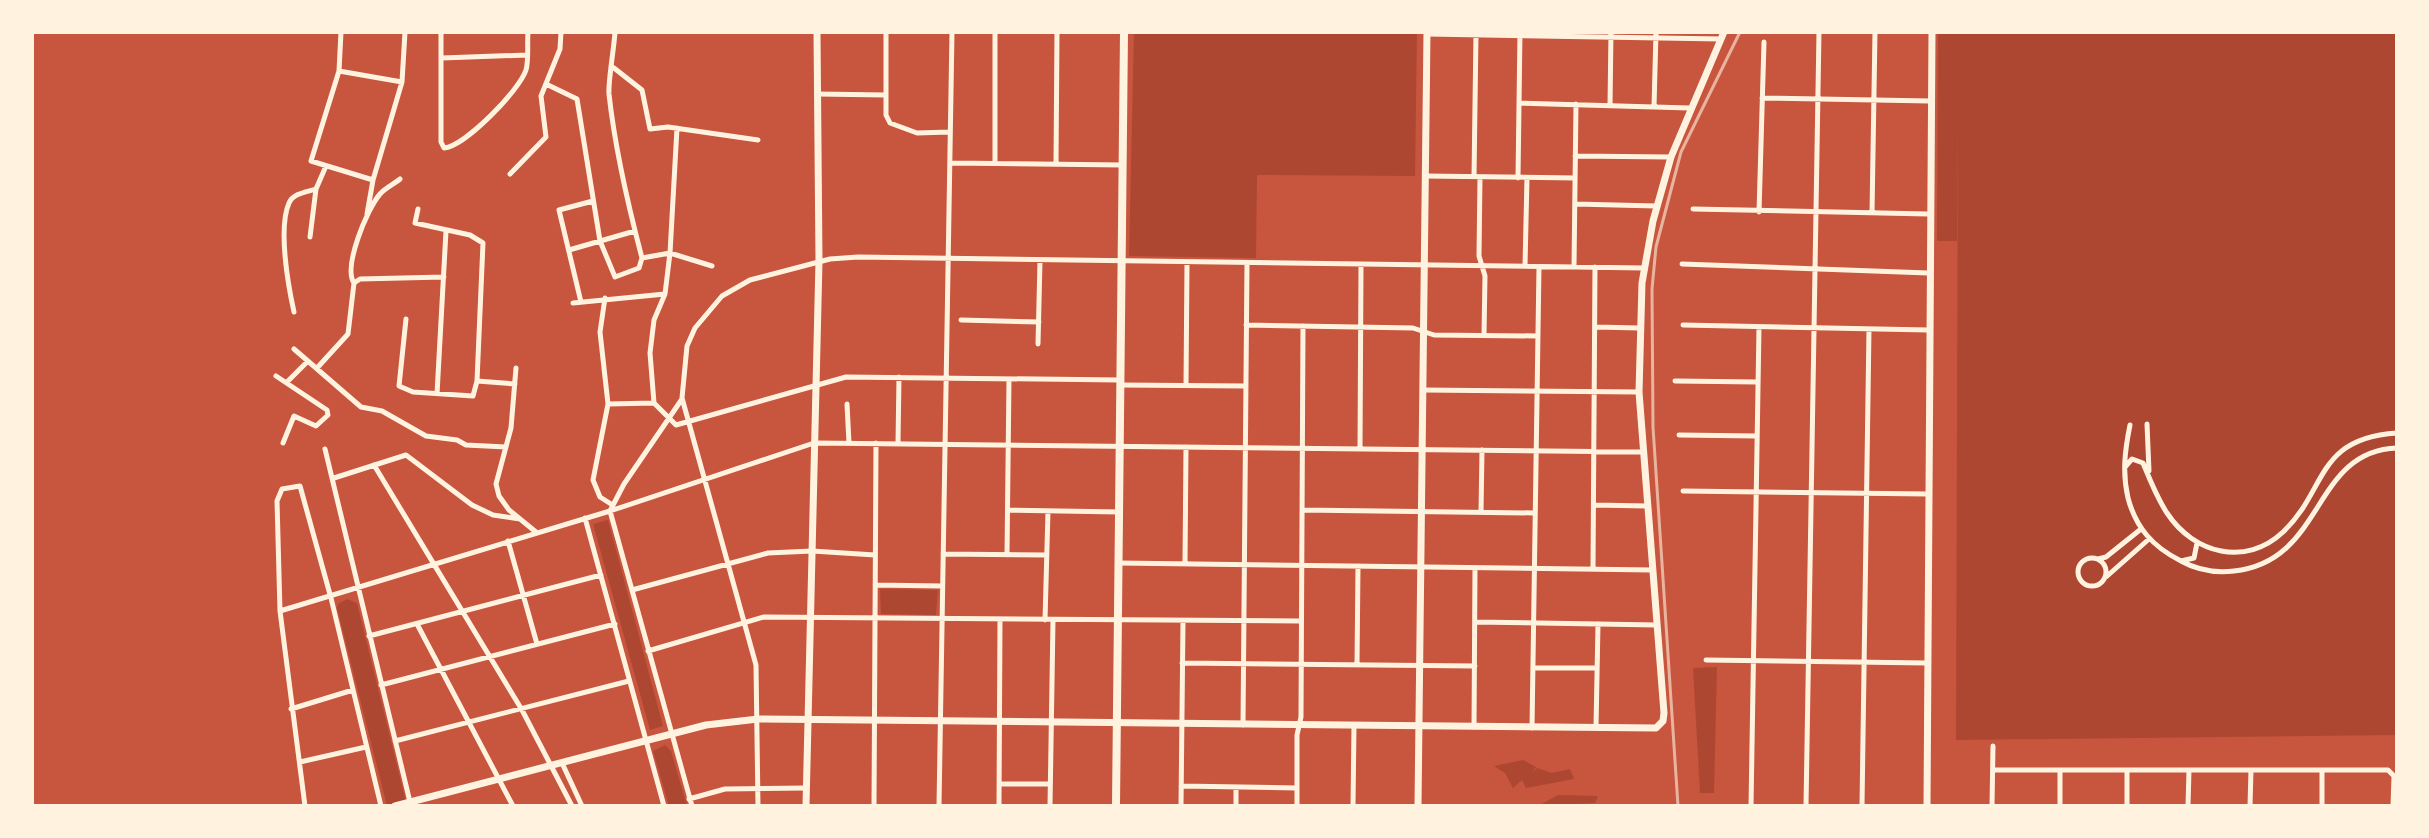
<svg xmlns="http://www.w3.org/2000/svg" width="2429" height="838" font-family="Commissioner,sans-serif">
  <rect width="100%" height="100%" fill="#c8553d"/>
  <path fill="#ae4732" d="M1134,32H1417L1415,176L1257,175L1256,258L1129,256Z
    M1938,32H2397V735L1956,740L1958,103L1957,241H1937Z
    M608,520L663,726L650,730L593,524Z
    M880,589L938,590L936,615L881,614Z
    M347,599L357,603L407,806H387L337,608L338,604Z
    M1717,667L1714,793H1700L1693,668Z
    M665,745L671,751L687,806H669L653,751Z
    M1523,760L1536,767L1532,773L1537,768L1552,773L1570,769L1574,779L1526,788L1522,780L1513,788L1505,773L1494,766Z
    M1558,795L1598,796L1595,803L1538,806Z"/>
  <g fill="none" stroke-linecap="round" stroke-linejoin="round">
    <path stroke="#fff3e0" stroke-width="5" d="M341,32L339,71L311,161L373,180
      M441,32V142L444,148C465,146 519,91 526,70C529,59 527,44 528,32
      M615,32C614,49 608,81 609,94C615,149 628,205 642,258
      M886,32V115L890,123L917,133L950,132
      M1427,34L1721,39
      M442,58L527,55
      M614,68L642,90L650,129L668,127L758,140
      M339,71L402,82
      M546,84L577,99L600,241L615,277L639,268L642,258L670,253L712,266
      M817,94L886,95
      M1762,98L1930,101
      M1519,103L1689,108
      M1610,105L1611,32
      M1654,107L1656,32
      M1575,156L1670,157
      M950,163L1123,165
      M995,163V32
      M1056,164L1057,32
      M510,174L546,137L541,96L560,49L561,32
      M1425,176L1575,178
      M1474,177L1476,33
      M1480,177L1479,256L1485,276L1484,335
      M1518,178L1520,32
      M1575,204L1656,206
      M1693,209L1928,214
      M1759,212L1764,42
      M1872,213L1875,32
      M367,214L373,180L402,82L405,32
      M310,237L316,189
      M569,250L635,231
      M1682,264L1928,273
      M1525,266L1527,178
      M1574,267L1576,104
      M354,283C343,267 367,209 380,194C385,188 394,184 400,179
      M354,283L360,279L444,277
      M605,298L600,332L608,404L593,480L600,497L611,504
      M581,302L559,210L593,201
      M573,303L665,294
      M294,312C288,285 278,228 289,203C293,193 307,192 316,189L326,166
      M406,319L399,386L413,392L473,396L477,381L483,243L470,235L415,223L418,209
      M961,320L1039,322
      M1246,325L1413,328L1434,335L1538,336
      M1683,325L1928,330
      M1595,327L1639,328
      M1038,344L1040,261
      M294,349L361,407L382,411L426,436L457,440L466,445L506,447
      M317,368L348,334L354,283
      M516,368L511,428L496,484L499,496L509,510L536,532
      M276,376L327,410L328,415L316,426L294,416L283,443
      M477,381L515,384
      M1675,381L1758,382
      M287,382L308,361
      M1120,385L1246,386
      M1186,385L1187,263
      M1423,390L1639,392
      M437,394L446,231
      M682,399L624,484L610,511L692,806
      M654,403L650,353L654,320L665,294L670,253L677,128
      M608,404L654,403L676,425L846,377L1119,380
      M847,404L849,443
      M2147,424L2149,471
      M2130,425C2125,450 2122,472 2128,498C2136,528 2153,547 2181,561C2197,570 2216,573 2234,571C2326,561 2311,451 2397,448
      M1679,435L1757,436
      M898,443L899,377
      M325,449L410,802
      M1360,449L1361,265
      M374,465L522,710L572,806
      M2125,467L2132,459L2143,463C2150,480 2157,498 2167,513C2194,554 2246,567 2283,532C2327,491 2315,438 2397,433
      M334,478L406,455L472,505L493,515L520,519
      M1683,491L1928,494
      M1594,505L1647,506
      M1008,510L1119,512
      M1302,510L1535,513
      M1481,512L1482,450
      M585,518L664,806
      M508,541L537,644
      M943,554L1047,555
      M1007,555L1009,379
      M2078 572a14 14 0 1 1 28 0a14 14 0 1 1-28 0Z
      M2098,559L2106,557L2141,529
      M2181,561L2194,558L2197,543
      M1118,563L1652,570
      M1185,564L1186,447
      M1593,569L1595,267
      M2106,577L2149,539
      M875,585L942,586
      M632,590L768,553L812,551L875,555
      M280,611L610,511L814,443L1643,452
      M1045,620L1048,511
      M1475,622L1657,625
      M417,624L513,806
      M369,636L601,575
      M648,651L764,617L1301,621
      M1706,660L1927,663
      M1182,663L1475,666
      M1357,665L1358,566
      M1533,668H1597
      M381,685L615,624
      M291,709L353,690
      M1243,725L1247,263
      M1474,727L1475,568
      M1596,727L1598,624
      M1532,728L1539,267
      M395,741L629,681
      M300,762L366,747
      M562,763L582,806
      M1993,770H2388L2394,776L2393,806
      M1000,784H1050
      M1181,786L1297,788
      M689,799L725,789L807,788
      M305,806L280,611L277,501L282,489L300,486L331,598L381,806
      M758,806L756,665L682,398L687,346L695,328L722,296L750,280L830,259L858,257L1644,268
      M874,806L876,443
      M939,806L952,32
      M999,806L1000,620
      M1050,806L1053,620
      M1181,806L1183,621
      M1236,806V787
      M1297,806V735L1301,717L1303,326
      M1353,806L1354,726
      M1751,806L1759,328
      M1806,806L1819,32
      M1862,806L1869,329
      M1992,806L1993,746
      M2060,806V770
      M2127,806V770
      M2188,806L2189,770
      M2250,806L2251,770
      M2322,806V770"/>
    <path stroke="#fff3e0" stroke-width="7" d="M395,806L706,725L758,719L1656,728L1663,721L1664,713L1639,392L1642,283L1653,221L1671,157L1724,32
      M806,806L819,261L817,32
      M1418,806L1427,32
      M1927,806L1932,32"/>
    <path stroke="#fff3e0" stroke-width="8" d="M1116,806L1124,32"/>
    <path stroke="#e9b49f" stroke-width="3" d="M1678,806L1653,427L1652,289L1656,247L1681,152L1740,32"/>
  </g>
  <rect width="2429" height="838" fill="none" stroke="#fff3e0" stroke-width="68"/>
</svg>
